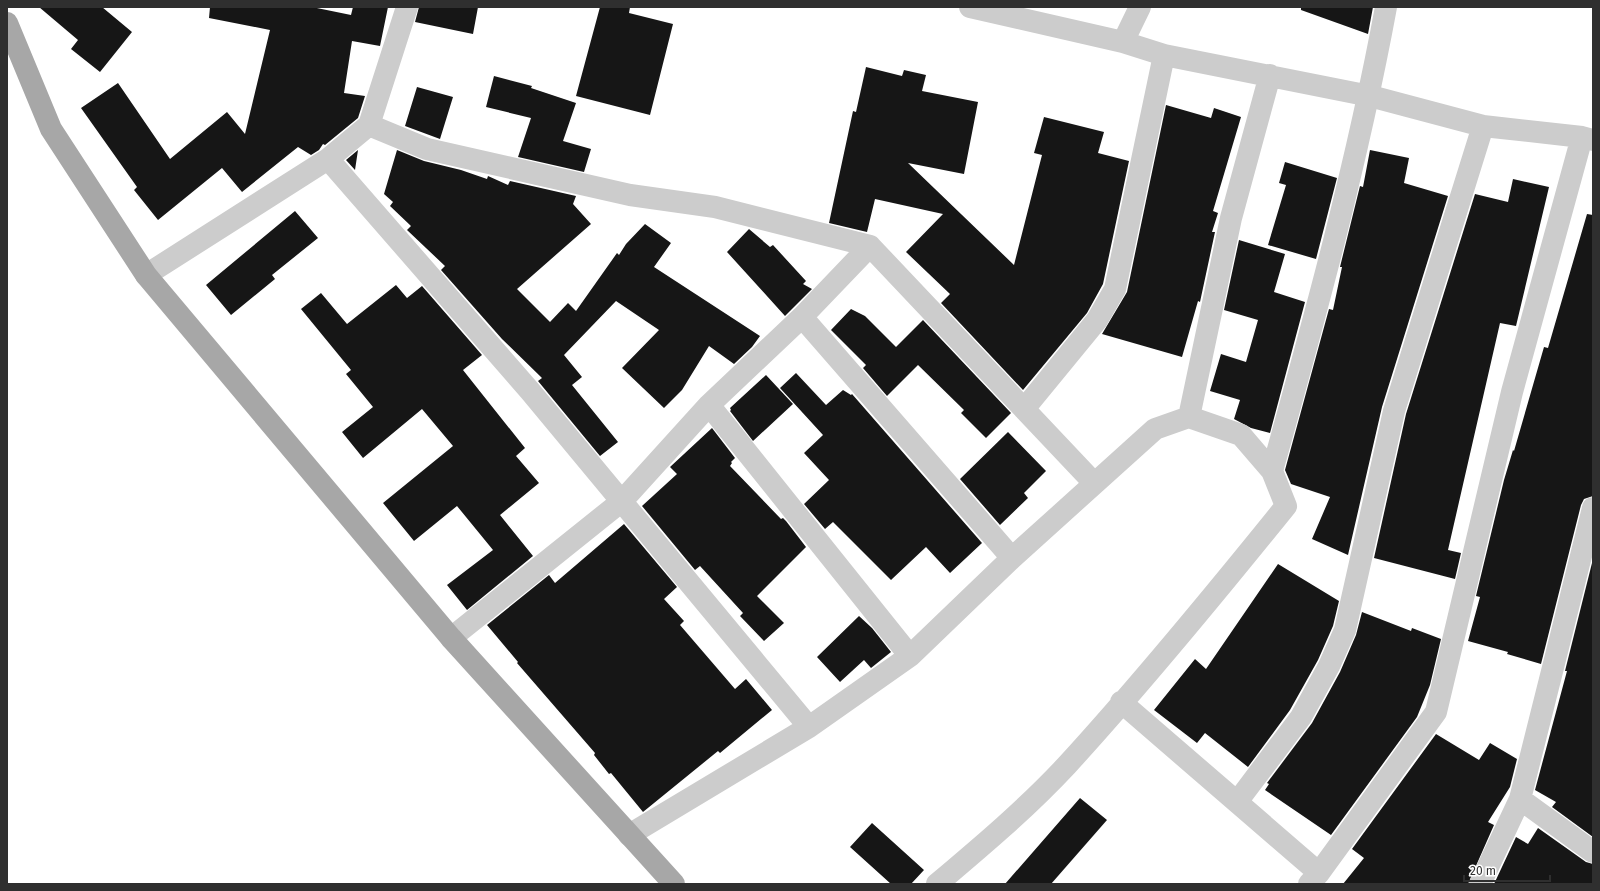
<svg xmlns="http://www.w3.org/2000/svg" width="1600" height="891" font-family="'Fira Sans',sans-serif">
  <rect width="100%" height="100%" fill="#fff"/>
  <path fill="#161616" d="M39,7H102L132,32L100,72L71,49L78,40Z
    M210,7H312L351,15L353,7H388L380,46L352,41L344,93L365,96L358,118L325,145L323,144L319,150L311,155L298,147L242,192L222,168L158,220L134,190L137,187L81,108L118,83L170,159L227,112L245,134L270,30L209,18Z
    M419,7H478L473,34L415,22Z
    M600,7H630L629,13L673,24L650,115L576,96Z
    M1301,7H1373L1368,34L1301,10Z
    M866,67L902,76L904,70L926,75L922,91L978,102L964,174L908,163L1014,265L1042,155L1034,153L1044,117L1104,132L1098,153L1129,161L1103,284L1087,313L1023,390L941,303L950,294L906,252L943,214L875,199L867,232L829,223L853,111L856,112Z
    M494,76L532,86L531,88L576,103L563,141L591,149L584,172L518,157L531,118L486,107Z
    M417,87L453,97L440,139L405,126Z
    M1166,105L1211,118L1214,108L1241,117L1213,211L1218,213L1212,232H1215L1200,302L1198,301L1182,357L1102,334L1127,292Z
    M358,150L355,170L346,160Z
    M397,150L424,161L461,170L487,179L488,176L508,185L510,181L576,196L573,204L591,224L517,289L550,322L568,303L576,311L617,253L619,255L626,244L645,224L671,243L654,267L760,336L752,347L734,364L709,346L682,390L664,408L622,368L659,330L616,301L564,355L582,377L572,385L618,442L600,456L538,381L542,378L502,339L441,270L445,266L407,230L411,226L390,206L393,202L384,194Z
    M1370,150L1409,158L1404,183L1448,196L1382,407L1348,555L1312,539L1330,497L1291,484L1285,470L1329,309L1333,310L1342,267H1340L1360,186L1363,187Z
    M1285,162L1337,178L1316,259L1268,245L1286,185L1279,183Z
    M1513,179L1549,187L1516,326L1500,323L1448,550L1461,553L1455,579L1374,558L1406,414L1475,194L1508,202Z
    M295,211L318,238L272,275L275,279L231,315L206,285Z
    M1587,214L1593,215V496L1584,499L1581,505L1541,664L1507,654L1508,652L1468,641L1480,597L1476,596L1504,480L1513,450L1514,451L1544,347L1548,348Z
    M749,229L770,247L773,245L806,281L803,284L812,289L785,316L727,252Z
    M1239,240L1285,254L1274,292L1305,302L1270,433L1251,428L1234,419L1240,400L1210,391L1221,354L1246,362L1258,320L1224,310Z
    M396,285L407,298L422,286L482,355L463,370L525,448L516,456L539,483L500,515L533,556L467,610L447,585L493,550L457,506L414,541L383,503L453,446L422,409L363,458L342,432L373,407L346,374L351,370L301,309L321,293L347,324Z
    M851,309L865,316L896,347L923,320L1011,413L986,438L961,413L964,410L918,365L887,396L863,368L866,365L831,330Z
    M796,373L826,405L843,390L851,395L852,394L982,543L950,573L926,547L891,580L833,522L825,529L804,504L829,480L804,453L823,435L780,388Z
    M766,375L793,404L753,441L730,411L731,410L730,408Z
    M712,428L735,458L731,462L732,463L730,466L781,519L783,518L786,521L806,547L757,596L784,623L764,641L740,616L743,613L700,566L695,570L642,506L677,474L670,467Z
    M1008,432L1046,471L1024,493L1028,498L1000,525L960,479Z
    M624,524L677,587L664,599L684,621L680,625L735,689L746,679L772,710L720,753L718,751L643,812L611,773L609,774L594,755L595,753L517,663L518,662L487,625L549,575L555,583Z
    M1593,559V837L1552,807L1556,802L1535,790L1567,671H1565Z
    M1278,564L1339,601L1333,626L1318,660L1290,710L1248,767L1205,733L1197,743L1154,710L1195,659L1206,669Z
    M1362,612L1411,631L1412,628L1441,639L1430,685L1417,717L1331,835L1265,790L1269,784L1267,783L1312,723L1340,672L1356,635Z
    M859,616L872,628L891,652L871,668L864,660L840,682L817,657Z
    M1436,734L1479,760L1490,743L1517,759L1510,787L1488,822L1494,825L1468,884H1343L1364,858L1352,849Z
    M1080,798L1107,820L1051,884H1005Z
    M872,823L924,870L911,884H891L850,847Z
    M1538,828L1586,862L1593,864V884H1494L1516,837L1528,844Z"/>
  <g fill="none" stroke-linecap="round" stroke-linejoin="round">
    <path stroke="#ccc" stroke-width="22" d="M970,7L1123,42L1164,55L1370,96L1483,126L1582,137L1593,140
      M1123,42L1140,7
      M369,125L427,149L630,195L715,207L870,246L802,317L709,405L622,501L451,638
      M328,159L530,391L809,727L629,835
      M870,246L1094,483
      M146,275L328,159L369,125L407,7
      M802,317L1012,558
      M709,405L910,656
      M1024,409L1097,320L1115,289L1164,55
      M1189,417L1231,218L1270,75
      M1272,471C1315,317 1357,164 1386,7
      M1121,702L1319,873
      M809,727L910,656L1012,558L1155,429L1189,417L1241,435L1272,471L1286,506C1215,594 1143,682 1067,765C1027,808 982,846 937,884
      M1520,799L1593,852
      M1237,802L1301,717L1329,666L1345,630L1394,411L1483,126
      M1309,884L1319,873L1436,712L1512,392L1582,137
      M1480,884L1520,799L1593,508"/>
    <path stroke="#a7a7a7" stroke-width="22" d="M7,23L51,129L146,275L451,638L674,884"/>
  </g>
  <rect width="1600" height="891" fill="none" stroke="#2f2f2f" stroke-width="16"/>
  <path d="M1464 875v6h86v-6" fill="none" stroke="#2f2f2f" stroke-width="2"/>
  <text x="1470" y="875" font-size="12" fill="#2f2f2f" stroke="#ffffff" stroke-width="3" paint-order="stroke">20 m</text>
</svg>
